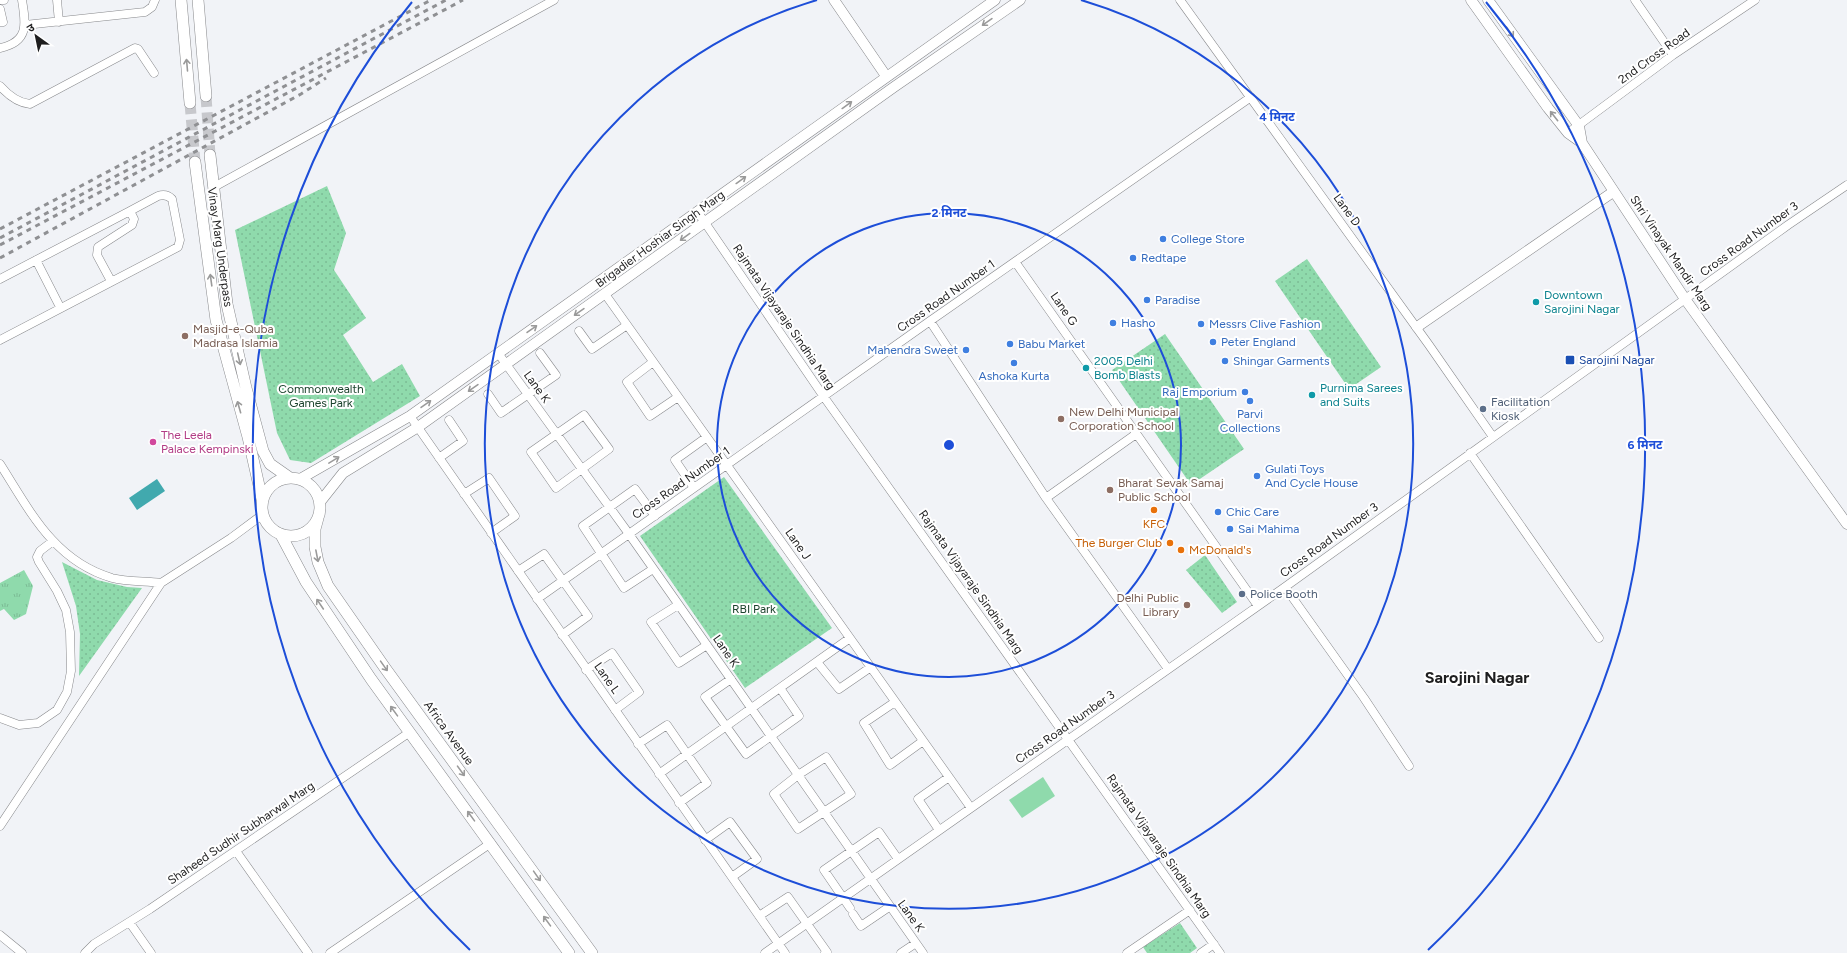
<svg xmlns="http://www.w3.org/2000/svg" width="1847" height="953" font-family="Figtree,'Noto Sans Devanagari',sans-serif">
  <defs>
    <pattern id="grass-tufts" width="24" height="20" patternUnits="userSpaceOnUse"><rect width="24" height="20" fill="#8fdaac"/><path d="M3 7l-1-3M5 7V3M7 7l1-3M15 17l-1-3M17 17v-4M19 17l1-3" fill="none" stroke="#7bbb94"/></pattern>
    <pattern id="park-dots" width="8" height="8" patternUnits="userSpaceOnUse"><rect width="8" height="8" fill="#8fdaac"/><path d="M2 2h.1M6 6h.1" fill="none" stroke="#7bbb94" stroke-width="1.8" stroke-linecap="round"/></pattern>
  </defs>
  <rect width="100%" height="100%" fill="#f1f3f7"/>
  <path fill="url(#grass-tufts)" d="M24,570L33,586L26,614L14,620L4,609L0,611V583Z"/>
  <path fill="url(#park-dots)" d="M327,186L346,233L334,270L366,318L343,335L373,382L402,364L420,396L311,463L290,460L277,433L235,230Z
    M1307,259L1381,367L1349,389L1275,281Z
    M1165,334L1244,449L1191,485L1112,370Z
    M724,477L832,628L745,688L640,536Z
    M1205,555L1237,602L1222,613L1186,570Z
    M62,562L97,580L127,587L142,588L79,676L80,634L76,606Z
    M1180,923L1197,948L1190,953H1147L1143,947Z"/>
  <path fill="#8fdaac" d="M1043,777L1055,796L1022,818L1009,800Z"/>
  <path fill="#41a9ae" d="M157,479L165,491L137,510L129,498Z"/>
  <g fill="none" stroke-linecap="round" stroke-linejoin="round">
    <path stroke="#c7c8cc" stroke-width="11" stroke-dasharray="11 5.5" stroke-linecap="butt" d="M206,96L210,155
      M190,103L195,162"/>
    <g stroke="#87888b" stroke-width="9">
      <path id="minor" d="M0,0H4
        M57,0L59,22
        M1180,0L1429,345L1493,437
        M1635,0L1673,55
        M0,9L3,22H0
        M25,25L145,12L152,7L155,0
        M0,48C29,42 26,24 22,0
        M0,86C8,95 17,103 30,104L135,48L138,49L154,73
        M1568,133L1673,55L1755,0
        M214,187L554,0
        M697,211L824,397L1220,953
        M36,260L60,307
        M1016,263L1258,606
        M0,279L130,211
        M605,294L971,808
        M930,321L1046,498
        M579,331L592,349L627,325
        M0,340L178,247L180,240L172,199C168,195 164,194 158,196L130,211L134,219L132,225L98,247L97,255L111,281
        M498,353L629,534L923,953
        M653,362L627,382L650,416L678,397
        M488,394L501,413L556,375L540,353
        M584,415L609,449L556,488L531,452Z
        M410,416L785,953
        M1136,434L1046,498L1168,669
        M1470,453L1599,638
        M439,458L463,441L449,420
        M0,464C30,511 54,561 112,578C127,582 145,581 161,583
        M694,488L675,460L707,437
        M464,494L489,478L515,516L491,533
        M653,569L624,588L583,526L635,489L655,516
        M518,571L544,554L588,616L562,635
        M1285,587L1364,698L1409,766
        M537,599L930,321L1251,97
        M678,605L651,622L679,663L707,645
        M817,662L839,689L871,667
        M586,670L612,653L639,692L615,710
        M731,679L705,697L746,754L799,716L780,688
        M895,702L864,723L890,765L923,741
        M0,718L19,725L38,723L57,710L67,692L71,671L70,632L66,610L57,591L39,562L37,557L40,551L53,541
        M638,744L667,725L707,783L679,803
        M826,757L851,794L798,829L774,794L798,775Z
        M659,774L850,638
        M0,826L161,583L231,538L262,515
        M939,830L918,799L949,777
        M705,840L730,822L757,859L732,877
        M236,851L308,953
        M850,908L824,870L879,832L898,859
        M853,914L861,926L889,907
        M759,916L788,897L827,952L825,953
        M130,923L151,953
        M0,935L22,953
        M85,953L94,944L150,909L410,732
        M330,953L491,843
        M765,953L1285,587L1788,225L1847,185
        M901,953L916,943
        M1127,953L1190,910
        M1201,953L1214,944"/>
    </g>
    <g stroke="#87888b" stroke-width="11">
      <path id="tertiary" d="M834,0L886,76
        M1471,0L1548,108L1568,133L1582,143L1685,299L1847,524
        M1488,0L1579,126L1582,143
        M1417,327L1613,192
        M300,479L410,416L995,0
        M320,502L343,473L418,427L894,87L1020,0"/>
    </g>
    <g stroke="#87888b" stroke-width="12">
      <path id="secondary" d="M181,0L190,103
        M198,0L206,96
        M210,155L227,304L246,388L263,451L270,464L290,478
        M195,162L216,320L248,437L262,499
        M262 507a29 29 0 1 1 58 0a29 29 0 1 1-58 0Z
        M318,518L315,529V547L318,562L328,586L385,668L592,953
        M281,535L306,582L371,679L569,953"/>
    </g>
    <use href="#minor" stroke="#fff" stroke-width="8"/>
    <use href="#tertiary" stroke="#fff" stroke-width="10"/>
    <use href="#secondary" stroke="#fff" stroke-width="11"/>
    <path stroke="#8f9093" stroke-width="3" stroke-dasharray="5 5" stroke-linecap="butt" d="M0,229L431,0
      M0,238L446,0
      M0,245L463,0
      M0,258L301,94L326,78"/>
  </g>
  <defs><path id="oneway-shaft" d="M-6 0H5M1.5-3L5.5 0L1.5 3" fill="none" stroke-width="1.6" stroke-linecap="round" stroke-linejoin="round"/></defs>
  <g stroke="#9a9a9a">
    <use href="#oneway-shaft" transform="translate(987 22) rotate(145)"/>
    <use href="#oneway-shaft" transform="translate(1510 32) rotate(54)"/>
    <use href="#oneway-shaft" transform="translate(187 65) rotate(-95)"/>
    <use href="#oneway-shaft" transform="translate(847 105) rotate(-36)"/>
    <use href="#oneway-shaft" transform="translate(1554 116) rotate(-128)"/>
    <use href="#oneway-shaft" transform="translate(741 180) rotate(-36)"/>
    <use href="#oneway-shaft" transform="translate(685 237) rotate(144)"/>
    <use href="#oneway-shaft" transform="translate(211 280) rotate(-98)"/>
    <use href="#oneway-shaft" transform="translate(579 312) rotate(145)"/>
    <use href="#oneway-shaft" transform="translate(532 329) rotate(-35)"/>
    <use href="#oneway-shaft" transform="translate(239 359) rotate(77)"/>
    <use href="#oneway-shaft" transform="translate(473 388) rotate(145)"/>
    <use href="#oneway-shaft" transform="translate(426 404) rotate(-35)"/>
    <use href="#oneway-shaft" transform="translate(239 407) rotate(-106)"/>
    <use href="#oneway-shaft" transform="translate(334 460) rotate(-31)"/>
    <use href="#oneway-shaft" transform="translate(317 556) rotate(79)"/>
    <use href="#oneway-shaft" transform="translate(320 604) rotate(-124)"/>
    <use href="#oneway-shaft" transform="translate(384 666) rotate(55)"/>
    <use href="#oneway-shaft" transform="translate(394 711) rotate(-126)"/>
    <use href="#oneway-shaft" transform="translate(461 771) rotate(54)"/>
    <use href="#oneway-shaft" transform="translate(471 816) rotate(-126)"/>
    <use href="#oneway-shaft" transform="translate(537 876) rotate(55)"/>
    <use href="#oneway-shaft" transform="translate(547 921) rotate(-126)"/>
  </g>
  <g fill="none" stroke="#1d4ed8" stroke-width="2">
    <circle cx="949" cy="445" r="232"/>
    <path d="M1081 0A464 464 0 1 1 817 0"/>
    <path d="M470 950A696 696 0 0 1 412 2M1486 2A696 696 0 0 1 1428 950"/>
  </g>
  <g fill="#3f7fe0" stroke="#fff" stroke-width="1.5">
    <circle cx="1163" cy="239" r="4"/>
    <circle cx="1133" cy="258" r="4"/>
    <circle cx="1147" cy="300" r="4"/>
    <circle cx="1113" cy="323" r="4"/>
    <circle cx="1201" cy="324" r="4"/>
    <circle cx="1213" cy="342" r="4"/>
    <circle cx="1010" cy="344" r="4"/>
    <circle cx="966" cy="350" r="4"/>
    <circle cx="1225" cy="361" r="4"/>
    <circle cx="1014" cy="363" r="4"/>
    <circle cx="1245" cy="392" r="4"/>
    <circle cx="1250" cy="401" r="4"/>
    <circle cx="1257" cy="476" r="4"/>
    <circle cx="1218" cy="512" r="4"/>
    <circle cx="1230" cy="529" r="4"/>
  </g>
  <g fill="#0f9aa8" stroke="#fff" stroke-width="1.5">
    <circle cx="1536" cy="302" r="4"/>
    <circle cx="1086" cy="368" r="4"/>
    <circle cx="1312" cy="395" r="4"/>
  </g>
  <g fill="#8d6e63" stroke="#fff" stroke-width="1.5">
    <circle cx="185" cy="336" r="4"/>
    <circle cx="1061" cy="419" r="4"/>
    <circle cx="1110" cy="490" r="4"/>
    <circle cx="1187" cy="605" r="4"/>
  </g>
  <rect fill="#1a4fb4" stroke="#fff" stroke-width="1.5" x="1565" y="355" width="10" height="10" rx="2"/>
  <g fill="#5c6f8a" stroke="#fff" stroke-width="1.5">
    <circle cx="1483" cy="409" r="4"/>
    <circle cx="1242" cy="594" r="4"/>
  </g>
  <circle fill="#d1479c" stroke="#fff" stroke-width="1.5" cx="153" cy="442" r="4"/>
  <g fill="#e8710a" stroke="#fff" stroke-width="1.5">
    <circle cx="1154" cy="510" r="4"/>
    <circle cx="1170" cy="543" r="4"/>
    <circle cx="1181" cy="550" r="4"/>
  </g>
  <g text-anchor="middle" stroke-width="4" stroke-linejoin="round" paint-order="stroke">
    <g font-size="12" fill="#1e1e1f" stroke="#fff">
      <text transform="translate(1654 56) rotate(-36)" y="4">2nd Cross Road</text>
      <text transform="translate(1347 210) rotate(54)" y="4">Lane D</text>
      <text transform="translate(660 239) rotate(-36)" y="4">Brigadier Hoshiar Singh Marg</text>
      <text transform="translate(1749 239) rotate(-36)" y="4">Cross Road Number 3</text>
      <text transform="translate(220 247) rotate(82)" y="4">Vinay Marg Underpass</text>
      <text transform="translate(1671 253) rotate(56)" y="4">Shri Vinayak Mandir Marg</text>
      <text transform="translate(946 296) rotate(-35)" y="4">Cross Road Number 1</text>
      <text transform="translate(1064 309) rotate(55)" y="4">Lane G</text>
      <text transform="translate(784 317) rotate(56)" y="4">Rajmata Vijayaraje Sindhia Marg</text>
      <text transform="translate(537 387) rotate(54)" y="4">Lane K</text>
      <text transform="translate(681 483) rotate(-35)" y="4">Cross Road Number 1</text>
      <text transform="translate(1329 540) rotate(-36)" y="4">Cross Road Number 3</text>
      <text transform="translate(798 544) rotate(55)" y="4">Lane J</text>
      <text transform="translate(971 582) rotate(55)" y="4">Rajmata Vijayaraje Sindhia Marg</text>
      <text transform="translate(726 651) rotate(55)" y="4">Lane K</text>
      <text transform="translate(607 678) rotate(55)" y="4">Lane L</text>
      <text transform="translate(1065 727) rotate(-35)" y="4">Cross Road Number 3</text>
      <text transform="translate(449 733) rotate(54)" y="4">Africa Avenue</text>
      <text transform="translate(241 833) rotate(-34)" y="4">Shaheed Sudhir Subharwal Marg</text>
      <text transform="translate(1159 846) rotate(55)" y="4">Rajmata Vijayaraje Sindhia Marg</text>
      <text transform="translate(911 916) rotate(54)" y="4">Lane K</text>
    </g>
    <g font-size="12" fill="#366cbe" stroke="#fff" text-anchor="start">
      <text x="1171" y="243">College Store</text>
      <text x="1141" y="262">Redtape</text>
      <text x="1155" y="304">Paradise</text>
      <text x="1121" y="327">Hasho</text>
      <text x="1209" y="328">Messrs Clive Fashion</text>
      <text x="1221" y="346">Peter England</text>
      <text x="1018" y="348">Babu Market</text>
      <text x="958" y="354" text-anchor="end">Mahendra Sweet</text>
      <text x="1233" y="365">Shingar Garments</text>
      <text x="1014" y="380" text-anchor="middle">Ashoka Kurta</text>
      <text x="1237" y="396" text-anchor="end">Raj Emporium</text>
      <text x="1250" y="418" text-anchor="middle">Parvi<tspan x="1250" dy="14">Collections</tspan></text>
      <text x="1265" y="473">Gulati Toys<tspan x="1265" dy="14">And Cycle House</tspan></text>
      <text x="1226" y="516">Chic Care</text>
      <text x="1238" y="533">Sai Mahima</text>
    </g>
    <g font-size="12" fill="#0d838f" stroke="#fff" text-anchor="start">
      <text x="1544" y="299">Downtown<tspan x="1544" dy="14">Sarojini Nagar</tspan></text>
      <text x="1094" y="365">2005 Delhi<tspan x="1094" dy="14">Bomb Blasts</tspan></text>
      <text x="1320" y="392">Purnima Sarees<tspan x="1320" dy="14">and Suits</tspan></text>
    </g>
    <g font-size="12" fill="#785e54" stroke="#fff" text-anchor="start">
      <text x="193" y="333">Masjid-e-Quba<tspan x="193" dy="14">Madrasa Islamia</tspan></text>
      <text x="1069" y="416">New Delhi Municipal<tspan x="1069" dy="14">Corporation School</tspan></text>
      <text x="1118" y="487">Bharat Sevak Samaj<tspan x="1118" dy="14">Public School</tspan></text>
      <text x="1179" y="602" text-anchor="end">Delhi Public<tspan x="1179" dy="14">Library</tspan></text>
    </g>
    <g font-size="12" fill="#164399" stroke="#fff" text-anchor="start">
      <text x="1579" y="364">Sarojini Nagar</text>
    </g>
    <g font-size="12" fill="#1c432d" stroke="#fff">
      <text x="321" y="393">Commonwealth<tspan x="321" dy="14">Games Park</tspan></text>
      <text x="754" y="613">RBI Park</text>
    </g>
    <g font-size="12" fill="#4e5e75" stroke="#fff" text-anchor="start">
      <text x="1491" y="406">Facilitation<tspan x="1491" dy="14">Kiosk</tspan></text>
      <text x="1250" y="598">Police Booth</text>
    </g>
    <g font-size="12" fill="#b23c85" stroke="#fff" text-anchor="start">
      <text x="161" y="439">The Leela<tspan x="161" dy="14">Palace Kempinski</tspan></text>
    </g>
    <g font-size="12" fill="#c56008" stroke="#fff">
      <text x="1154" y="528">KFC</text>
      <text x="1162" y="547" text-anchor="end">The Burger Club</text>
      <text x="1189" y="554" text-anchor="start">McDonald's</text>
    </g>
    <g font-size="16" font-weight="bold" fill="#1e1e1f" stroke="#fff">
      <text x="1477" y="683">Sarojini Nagar</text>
    </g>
  </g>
  <circle cx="949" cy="445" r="6" fill="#1d4ed8" stroke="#fff" stroke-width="2"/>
  <g font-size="12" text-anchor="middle" font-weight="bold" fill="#1d4ed8" stroke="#fff" stroke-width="4" stroke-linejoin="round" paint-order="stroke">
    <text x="1277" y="121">4 मिनट</text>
    <text x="949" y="217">2 मिनट</text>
    <text x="1645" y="449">6 मिनट</text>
  </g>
  <g transform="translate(36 36) rotate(327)" stroke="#ffffff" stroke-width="3" paint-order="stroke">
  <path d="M0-3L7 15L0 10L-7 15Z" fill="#1e1e1f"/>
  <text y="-6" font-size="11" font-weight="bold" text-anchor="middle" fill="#1e1e1f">उ</text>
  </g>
</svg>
